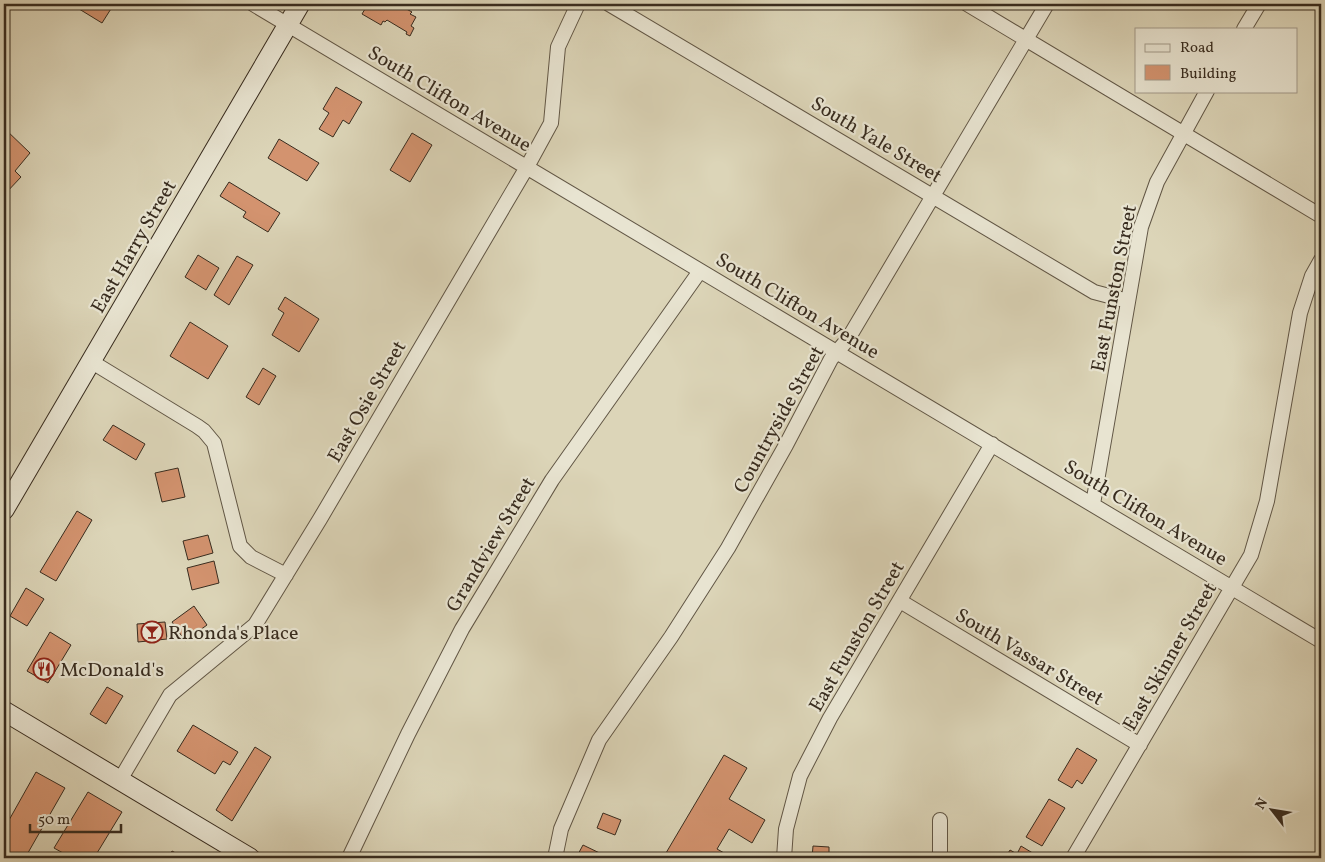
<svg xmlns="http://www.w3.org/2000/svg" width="1325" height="862" font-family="Vollkorn,serif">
  <rect width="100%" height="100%" fill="#dcd5b8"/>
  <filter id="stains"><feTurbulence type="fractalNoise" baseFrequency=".004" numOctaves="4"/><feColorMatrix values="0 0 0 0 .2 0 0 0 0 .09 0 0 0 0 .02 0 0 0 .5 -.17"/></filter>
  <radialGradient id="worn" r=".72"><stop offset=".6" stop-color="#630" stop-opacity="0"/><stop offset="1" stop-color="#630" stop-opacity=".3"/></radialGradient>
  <path fill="#d3936f" stroke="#382c1f" d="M71,4H114L102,23Z
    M368,4H397L412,12L410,14L416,17L411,26L414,28L410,36L406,34L407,32L387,20L385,22L383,21L381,25L362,14Z
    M336,87L362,102L349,124L343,120L333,137L319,129L329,113L323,109Z
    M4,128L30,153L15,171L21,177L4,195Z
    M412,133L432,145L410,182L390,170Z
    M279,139L319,163L307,181L268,158Z
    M229,182L280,213L268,232L243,217L246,212L220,196Z
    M198,255L219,268L206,290L185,277Z
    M237,256L253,265L229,305L214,295Z
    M285,297L319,319L299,352L272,335L284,313L278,309Z
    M190,322L228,346L208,379L170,356Z
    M263,368L276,376L259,405L246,397Z
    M113,425L145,444L136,460L103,440Z
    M178,468L185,497L162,502L155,473Z
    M77,511L92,520L56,581L40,572Z
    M208,535L213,553L188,560L183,541Z
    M214,561L219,583L192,590L187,568Z
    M26,588L44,599L27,626L10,616Z
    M194,606L207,625L185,641L172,622Z
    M165,622L167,639L138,642L137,624Z
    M50,632L71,645L48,683L27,671Z
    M107,687L123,696L106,724L90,714Z
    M193,725L238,752L230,765L223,761L215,774L177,751Z
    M255,747L271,757L232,821L216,810Z
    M1077,748L1097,760L1082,784L1077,780L1072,788L1058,780Z
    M724,755L747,768L729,799L765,820L752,843L729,829L717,849L733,858H663Z
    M36,772L65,788L25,858H12L4,854V829Z
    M88,792L122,812L94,858H72L54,848Z
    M1049,799L1065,808L1042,846L1026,837Z
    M603,813L621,820L615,835L597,828Z
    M583,845L610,858H576Z
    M813,846L829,847V858H812Z
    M1021,846L1036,855L1034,858H1005L1010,850L1017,854Z
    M172,851L185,858H168Z"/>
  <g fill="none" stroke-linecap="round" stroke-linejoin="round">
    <g stroke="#615645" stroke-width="16">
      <path id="street" d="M253,4L1321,641
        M609,4L1094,292L1128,301
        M967,4L1321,216
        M1244,29L1259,4
        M92,362L197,426L204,431L214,443L240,546L251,557L286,575
        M1093,504L1141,227L1157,182L1207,91
        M900,601L1140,745
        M120,780L170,695L255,625L320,519L527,167L551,123L558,47L578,4
        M349,858L408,734L462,629L552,480L700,271
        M555,858L561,829L599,740L671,637L728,548L786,445L831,359L848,339L1047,4
        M784,858L786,829L800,776L830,718L992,444
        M940,858V820
        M1073,858L1251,555L1267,501L1300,313L1312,276L1321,260"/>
    </g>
    <g stroke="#382c1f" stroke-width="21">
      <path id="secondary" d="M4,510L300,4
        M4,711L250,858"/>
    </g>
    <use href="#street" stroke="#e8e4d1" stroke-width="14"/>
    <use href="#secondary" stroke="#e8e4d1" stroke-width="19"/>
  </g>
  <defs>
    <g id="bar-ring" transform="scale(1.125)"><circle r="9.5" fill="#e8e4d1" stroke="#8f2418" stroke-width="1.5"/><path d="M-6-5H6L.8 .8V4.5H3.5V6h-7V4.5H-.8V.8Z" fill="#8f2418"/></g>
    <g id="restaurant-ring" transform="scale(1.125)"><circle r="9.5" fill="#e8e4d1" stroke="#8f2418" stroke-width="1.5"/><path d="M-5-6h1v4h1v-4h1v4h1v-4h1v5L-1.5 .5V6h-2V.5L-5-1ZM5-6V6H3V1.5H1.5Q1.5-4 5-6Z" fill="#8f2418"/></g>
  </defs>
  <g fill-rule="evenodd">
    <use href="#bar-ring" x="152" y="632"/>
    <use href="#restaurant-ring" x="44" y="669"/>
  </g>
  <g text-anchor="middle" stroke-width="4.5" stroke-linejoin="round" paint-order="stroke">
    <g font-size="20" fill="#382c1f" stroke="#e8e4d1">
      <text transform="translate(450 98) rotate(31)" y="7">South Clifton Avenue</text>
      <text transform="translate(877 139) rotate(31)" y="7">South Yale Street</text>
      <text transform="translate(133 246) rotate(-60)" y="7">East Harry Street</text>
      <text transform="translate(1113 288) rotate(-79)" y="7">East Funston Street</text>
      <text transform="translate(798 305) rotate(31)" y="7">South Clifton Avenue</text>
      <text transform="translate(366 401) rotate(-60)" y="7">East Osie Street</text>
      <text transform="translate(778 419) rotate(-61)" y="7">Countryside Street</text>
      <text transform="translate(1146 512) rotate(31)" y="7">South Clifton Avenue</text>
      <text transform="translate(490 544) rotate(-59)" y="7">Grandview Street</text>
      <text transform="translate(856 636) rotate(-60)" y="7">East Funston Street</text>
      <text transform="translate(1030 656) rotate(31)" y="7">South Vassar Street</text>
      <text transform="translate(1169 656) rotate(-60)" y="7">East Skinner Street</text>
    </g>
    <g font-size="20" fill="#382c1f" stroke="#e8e4d1" text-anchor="start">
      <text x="168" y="639">Rhonda's Place</text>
      <text x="60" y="676">McDonald's</text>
    </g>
  </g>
  <rect width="1325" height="862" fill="none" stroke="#dcd5b8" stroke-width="20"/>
  <rect x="5" y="5" width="1315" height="852" fill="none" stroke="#382c1f" stroke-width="2.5"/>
  <rect x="10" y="10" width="1305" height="842" fill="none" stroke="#382c1f"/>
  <rect x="1135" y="28" width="162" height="65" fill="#e8e4d1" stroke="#a29a8a"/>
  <rect x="1145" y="44" width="25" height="8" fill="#e8e4d1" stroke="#a29a8a"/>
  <text x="1180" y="52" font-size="15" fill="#382c1f">Road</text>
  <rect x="1145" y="65" width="25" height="15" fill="#d3936f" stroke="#a29a8a"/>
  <text x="1180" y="78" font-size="15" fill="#382c1f">Building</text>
  <g transform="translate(1272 810) rotate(301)" stroke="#e8e4d1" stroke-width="4" paint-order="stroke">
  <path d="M0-4L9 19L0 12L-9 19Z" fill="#382c1f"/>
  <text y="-8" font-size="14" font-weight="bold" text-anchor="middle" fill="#382c1f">N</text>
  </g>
  <path d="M30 824v8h91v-8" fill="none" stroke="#382c1f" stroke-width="2.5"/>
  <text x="38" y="824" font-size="15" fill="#382c1f" stroke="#e8e4d1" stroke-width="4" paint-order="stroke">50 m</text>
  <rect width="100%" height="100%" filter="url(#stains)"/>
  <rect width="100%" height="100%" fill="url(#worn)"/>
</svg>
